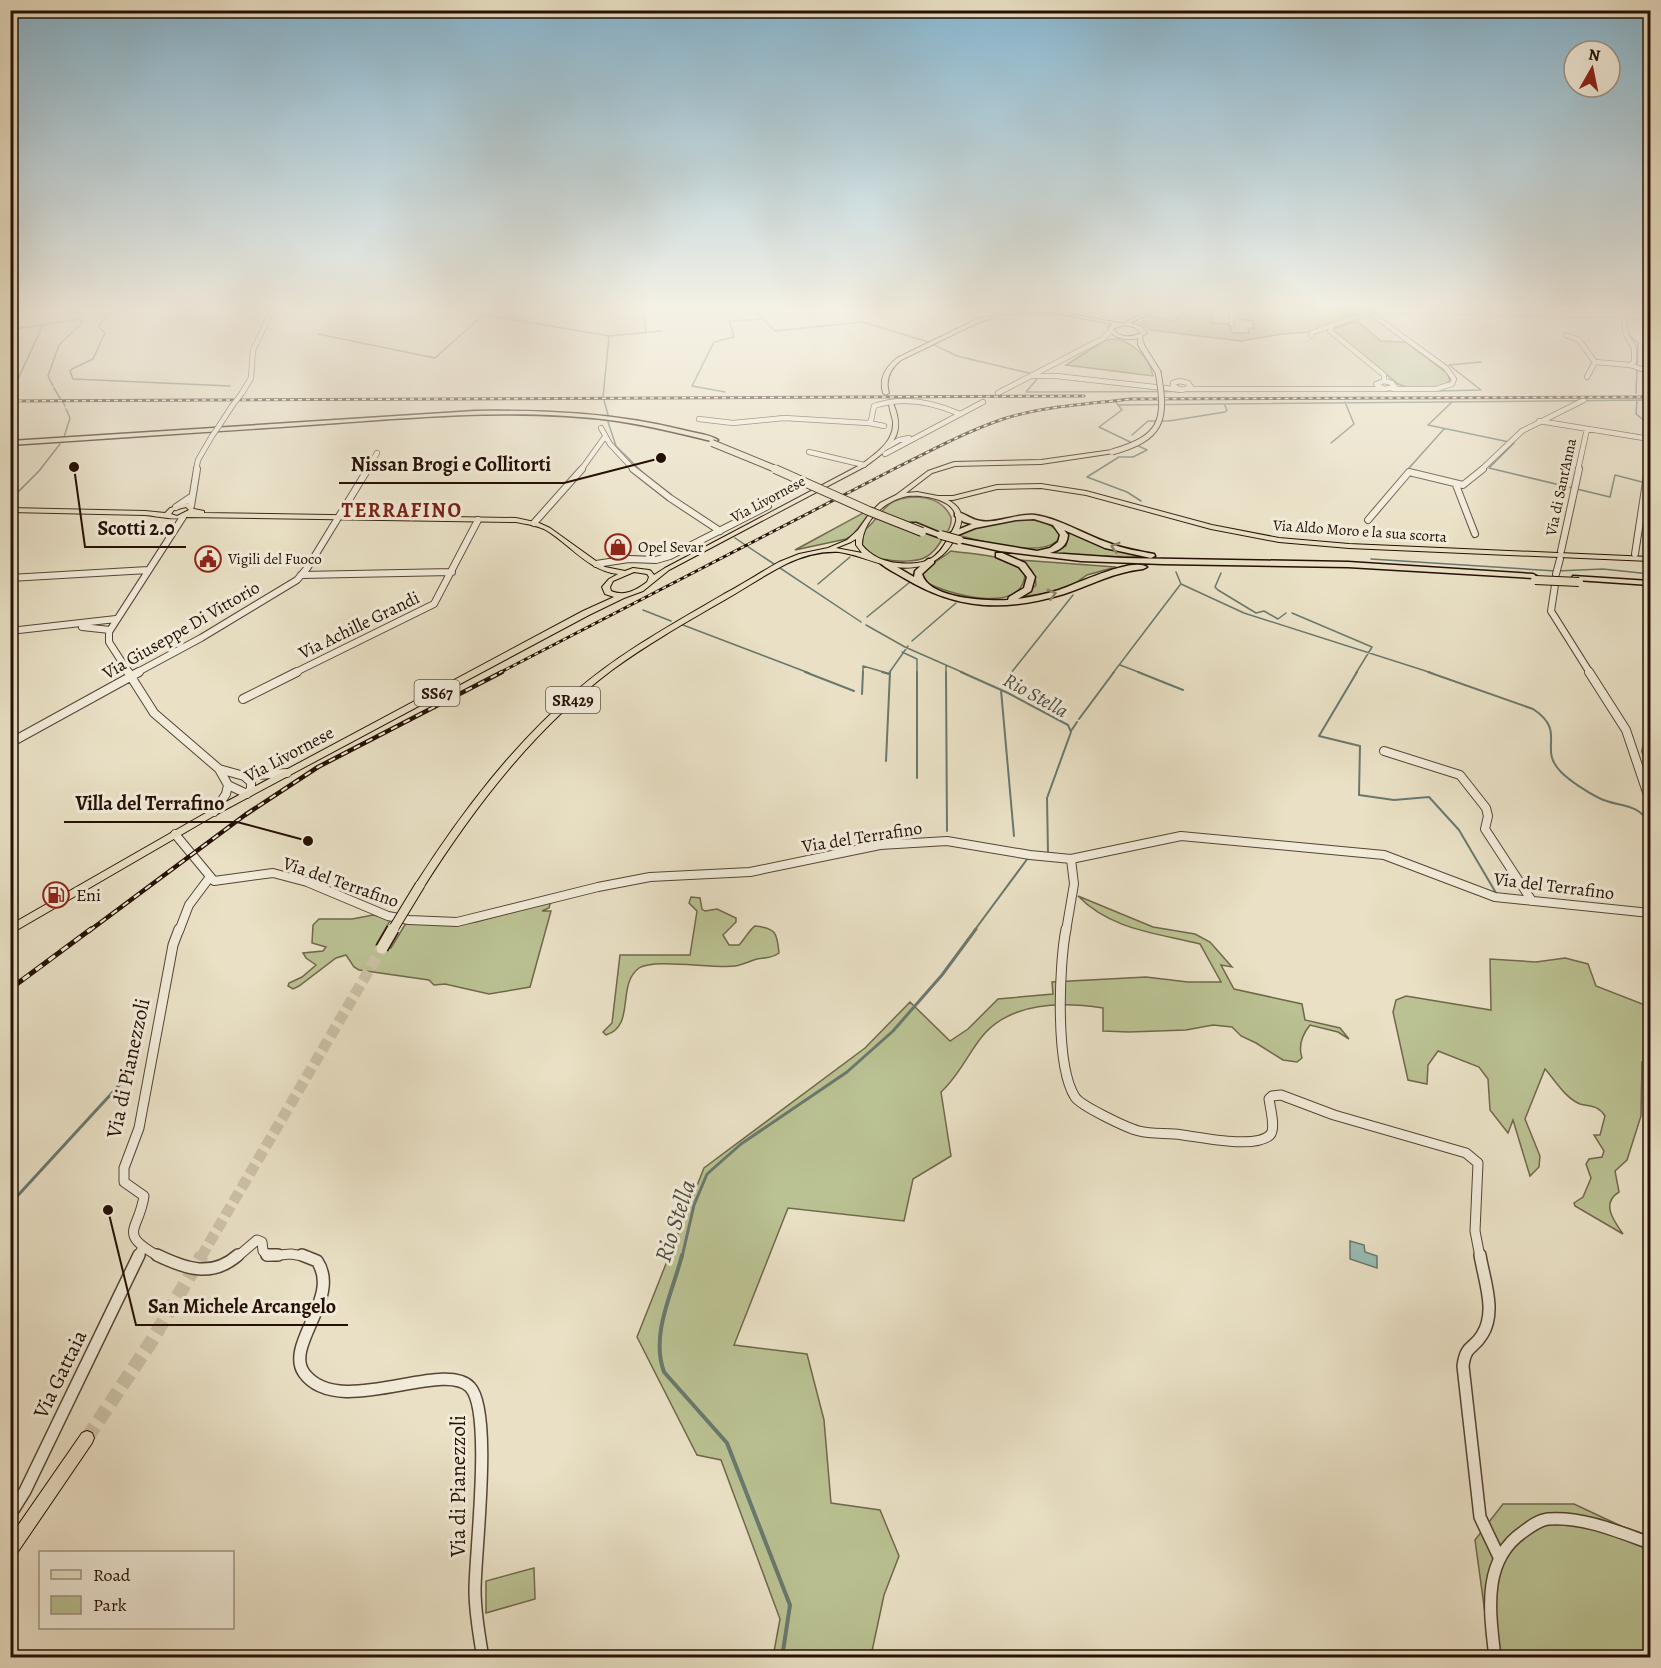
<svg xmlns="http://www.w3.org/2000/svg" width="1661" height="1668" font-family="Alegreya,serif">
  <rect width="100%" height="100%" fill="#e9e0c5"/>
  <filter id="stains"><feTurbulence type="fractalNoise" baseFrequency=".00333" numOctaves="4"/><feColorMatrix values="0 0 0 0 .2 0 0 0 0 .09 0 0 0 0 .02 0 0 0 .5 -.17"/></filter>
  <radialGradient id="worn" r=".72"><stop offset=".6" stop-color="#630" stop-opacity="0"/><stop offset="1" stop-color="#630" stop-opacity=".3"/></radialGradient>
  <path fill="#bac192" stroke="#70684b" stroke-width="1.5" d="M1184,309H1202L1212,311V323L1229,324L1232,333H1249L1248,328H1254L1252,321L1239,319L1234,309H1346L1361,313L1309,332L1282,334L1241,341L1150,330L1142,323L1144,318L1148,315L1174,322Z
    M1357,321L1381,341L1405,342L1447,373L1450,380L1448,383C1434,390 1412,390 1398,384L1333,331L1335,328Z
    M1112,339C1131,340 1150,357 1153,376L1066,365L1104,341Z
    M914,497C930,497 944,502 951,517C952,526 948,531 943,538C938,546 933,554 924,558C908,565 849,562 863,533C865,529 870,526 873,522C887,505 890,499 914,497Z
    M863,513L868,515L853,535L846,539L795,550Z
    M1011,520C1028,519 1050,518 1060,535L1057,541C1037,558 981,541 957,535L963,530Z
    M1063,529L1096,544L1145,557L1086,556L1047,553L1066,546L1067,534Z
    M951,551C975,555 1008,553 1025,574C1023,616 948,594 925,582L921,574C929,564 941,559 951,551Z
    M1020,560L1116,567L1087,575L1074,584L1048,593L1020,597L1029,592L1036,585C1035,572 1030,567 1020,560Z
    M1078,896L1153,927L1195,934L1210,942L1232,967L1221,965L1234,989L1302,1004L1305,1020L1340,1028L1349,1039L1338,1032L1310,1025C1302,1035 1298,1046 1302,1058L1297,1062L1283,1060L1256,1043L1241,1036L1232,1027L1213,1025L1186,1030L1129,1032L1103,1031V1008C1064,1002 1015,1001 985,1033C969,1051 960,1075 941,1092L951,1156L913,1179L904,1221L788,1208L734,1345L807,1354L824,1420L831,1503L880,1510L899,1556L884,1595L872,1651L873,1657H773L780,1619L721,1460L697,1455L637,1337L704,1168L865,1048L910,1002L950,1041L968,1029L998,999L1053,994L1052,982L1146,977L1188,982H1221L1200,944C1157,933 1111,930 1078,896Z
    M691,897L700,898L702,909L705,911L717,909L736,918V922L723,935L729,945H739C744,940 750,929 755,926C777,928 777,934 779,953C771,959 766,957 757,959C750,961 743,965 735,966C714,969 654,958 639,968C616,985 636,1026 606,1035L603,1032L612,1023L620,955H690L697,911L689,903Z
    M551,901L549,908L542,911H551L530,987L489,994L445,984L434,985L429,980L359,970L354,967L346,955L336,958L299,986L293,989L288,986L289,983L302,977L316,965L306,958L303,953L323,951L326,947L312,943L313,925L319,919H352L373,915L391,919L376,945L391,948L406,923L454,925L476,922Z
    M1565,958L1588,964L1596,986L1650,1007V1062H1642L1641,1116L1627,1160L1615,1171L1619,1192C1601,1203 1613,1220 1623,1234L1575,1206L1574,1203L1583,1197L1591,1178L1586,1164L1589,1159L1602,1157L1604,1151L1594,1135H1600L1605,1116C1598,1105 1591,1107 1580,1104C1565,1098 1555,1080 1545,1069L1525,1119L1540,1156L1539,1167L1530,1176L1513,1120L1508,1133L1490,1110L1488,1079L1479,1067L1438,1051L1428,1065L1427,1084L1408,1080L1393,1012L1396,1000L1406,996L1491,1010L1490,959L1536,962Z
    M1503,1504H1574L1621,1526L1650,1536V1657H1491L1475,1540Z
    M534,1568L535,1599L486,1613V1581Z"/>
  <path fill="#97bdb4" stroke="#69786e" stroke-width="1.5" d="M1350,1241L1364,1245L1365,1252L1377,1256V1268L1350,1259Z"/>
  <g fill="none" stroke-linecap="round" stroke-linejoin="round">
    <path stroke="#69786e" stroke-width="1.5" d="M115,309L98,326L105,333L93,359L72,369L70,371L73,379L230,386
      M450,309L609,336L661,331
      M643,309L646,333
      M753,309L775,331L863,322L928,342L957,356L1029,373
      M1623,309L1625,313
      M1627,316V334L1638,343L1637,367
      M506,318L516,309
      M10,325L14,324L15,329L81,319
      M318,334L435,358L484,314
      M10,355H18
      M1038,378L1026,392L1395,391
      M53,386L48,376L59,345L82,323L75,309
      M54,388L61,400
      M1437,391L1481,390L1449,365L1481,362
      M725,392L692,386L714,342L734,337L729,321L763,319
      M1636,393L1637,370
      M11,394L43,325
      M603,397L609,337
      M604,400L608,415
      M1637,400L1636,414L1650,425
      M63,402L65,406
      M1116,402L1122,410L1099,427L1147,450L1133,457H1119L1087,477L1127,492L1141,501
      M1451,403L1428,425L1514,443L1489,468L1610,497L1615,475L1642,482
      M1118,405L1650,400
      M608,422L616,446L646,476
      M1132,435L1148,421H1169L1225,412L1227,410L1224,404
      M64,437L70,418L66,409
      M1331,443L1354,424L1345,402
      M1409,468L1444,429
      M10,500L39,471L60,444
      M735,538L861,622
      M1371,559L1556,571L1603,569L1650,574
      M1176,572L1181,584L1244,613L1432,673
      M1221,573L1215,587L1218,590L1256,613L1264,611L1278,619L1286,613
      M818,584L850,557
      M643,610L671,621
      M1292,613L1372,647L1356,673
      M867,617L910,582
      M683,625L809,673
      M866,625L905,647L964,673
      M912,641L956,603
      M902,652L917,659V673
      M1120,665L1141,673
      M946,666V673
      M863,673V666L887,673
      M889,673L908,646
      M1011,673L1073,595
      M1113,673L1180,585"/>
    <path stroke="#69786e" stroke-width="2" d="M805,672L854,691
      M882,672L889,674
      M917,672V778
      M946,672L947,831
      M961,672L1008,693L1068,725L1071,732L1047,798L1048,853
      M1138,672L1183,690
      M1357,672L1319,736L1360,746L1359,795L1394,800L1429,797L1459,830L1496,893
      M1428,672L1533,709C1568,732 1537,748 1561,772C1570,781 1587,792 1599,798C1619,808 1636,801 1650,824
      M1003,684L1012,672
      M1001,690L1014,836
      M862,694L863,672
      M1079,719L1114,672
      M1650,721L1642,751L1650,780
      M1071,731L1077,722
      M886,761L890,672
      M974,931L1028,858"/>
    <path stroke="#69786e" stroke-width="3" d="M10,1204L135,1068
      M682,1257L694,1205L707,1174L741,1144L847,1072L893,1031L942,975L976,929"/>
    <path stroke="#69786e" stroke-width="4" d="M682,1255C673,1292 650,1334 664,1372L727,1443L790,1605L782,1658"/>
    <path stroke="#ccc1a8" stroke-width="11" stroke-dasharray="11 5" stroke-linecap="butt" d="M201,1257L382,948"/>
    <path stroke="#ccc1a8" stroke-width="14" stroke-dasharray="14 7" stroke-linecap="butt" d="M87,1438L151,1342L202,1255"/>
    <g stroke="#564434" stroke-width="6">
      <path id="minor-far4" d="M1232,309V324
        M1352,309L1364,312
        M1377,310L1650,316
        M1622,314C1627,321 1623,327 1626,334C1632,349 1635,340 1634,362L1630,365
        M1373,315L1446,368L1454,379L1452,384L1436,389H1393
        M1331,327L1330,331L1384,375V381
        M1566,335L1579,340L1595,362L1587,377
        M1312,336L1311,333L1367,313
        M1595,362L1630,365L1650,372
        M1032,376H1056L1182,390
        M1180,381L1188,383L1191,387L1182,390L1173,386V383Z
        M1384,381L1392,383L1395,387L1384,389L1376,384Z
        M1187,389H1384
        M242,393L251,378L253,350L273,309
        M998,393L1102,339L1111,331
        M699,419L733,423L784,418L868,423L871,421L874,406C903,396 933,402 960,414
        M1539,421L1650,439
        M869,423L884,426
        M219,426L232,406
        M601,428L610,444L634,470
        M1649,438L1650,447
        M885,448L899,440L909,438
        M809,452L864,465
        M885,454L983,402
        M196,470L198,460L212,436
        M367,470L377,453
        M581,470L604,438
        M1481,470L1522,431L1584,400
        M1578,470L1587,429
        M1648,470L1650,457"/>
    </g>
    <g stroke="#564434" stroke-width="8">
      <path id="minor-far3" d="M633,469L670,498L720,531
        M1456,485L1475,534
        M191,506L197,469
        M176,507L191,497
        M1368,520L1409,472L1463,485L1483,469
        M534,523L582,469
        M1561,551L1579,469
        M1635,554L1648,469
        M596,564L629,559L656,560L670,556L768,506
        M1556,574L1560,559
        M301,575L452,572
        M10,578L148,570
        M1555,585L1551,611L1590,673
        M82,627L110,630
        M10,631L116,619
        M129,673L109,642V632L183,517
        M136,673L201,638L297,580L308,567L368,469
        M294,673L434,604L478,520"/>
    </g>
    <g stroke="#564434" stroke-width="10">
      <path id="minor-far2" d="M128,672L154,713L219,769L228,785L247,794L251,789V782L244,776
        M1589,672L1626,730L1650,801
        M243,699L297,672
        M10,743L139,672
        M1384,751L1460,775L1486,808L1488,816L1485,829L1532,901
        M219,769L244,776L287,773
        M214,812L226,794L228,785
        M175,834L214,881L273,873L307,882L388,916L409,920L457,922L598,887L650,877L750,872L880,845L947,841L1030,855L1071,859L1181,836L1384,855L1495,897L1650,913
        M179,931L189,905L210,877
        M1066,931L1074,884L1071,859"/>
    </g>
    <g stroke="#564434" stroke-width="11">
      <path id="minor-far1" d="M1066,929C1059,965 1055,1066 1075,1097C1081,1106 1127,1128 1139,1131C1150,1134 1164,1133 1175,1134C1195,1136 1255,1150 1270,1135C1276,1129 1270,1107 1269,1099L1272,1096L1281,1095L1334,1115L1466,1153L1478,1163L1475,1231L1480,1257
        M138,1257L142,1249
        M160,1257C116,1233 139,1231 144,1196L124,1182V1168L139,1128L173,945L179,929
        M237,1257L257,1240L262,1242L263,1251L268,1256L291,1254L309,1257"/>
    </g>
    <g stroke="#564434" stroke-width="14">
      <path id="minor" d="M157,1255C186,1269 212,1278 238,1255
        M267,1255H278
        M302,1255L317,1261C342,1297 284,1345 304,1373C338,1420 443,1359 470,1387C493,1411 475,1553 475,1590C475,1613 479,1635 483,1658
        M1480,1255C1484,1280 1497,1312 1482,1335C1473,1350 1466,1344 1463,1366L1480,1517L1499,1557
        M10,1515L25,1491L139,1255
        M1495,1658C1490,1613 1481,1561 1523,1532C1531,1526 1539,1520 1548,1519C1582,1516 1619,1532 1650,1543"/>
    </g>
    <g stroke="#251004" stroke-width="2">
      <path id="major" d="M1153,309H1158L1130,323L1141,326L1147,333L1142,336L1144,345L1161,372L1160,373L1155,372L1138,345V338C1126,341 1113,339 1108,328L1112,324L1055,313L1005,314L979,322L901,360C890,369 885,379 889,393L886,395L883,393C879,378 885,368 897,358L975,320L1005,312L1055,311L1119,323H1124ZM1123,325L1134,327L1141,333C1131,338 1120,338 1113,329Z
        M889,403H893C907,435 891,448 866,466L669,570L643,591L624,598L589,615L217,814L10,934V925L211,810L583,611L614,597L605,594L602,587L609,579L618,574C588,571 569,543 544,529C535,525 526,524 516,522L186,517C176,521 157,516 145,515L10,512V508L145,511L165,513L170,508L188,503L194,509L204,511V513L516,518L539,523L550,528L596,561L605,567L625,571L633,568L649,570L651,571L654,575L665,568L862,464C876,453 894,442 893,422C892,415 889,409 889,403ZM186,507L189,510L177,516L171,514L174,510ZM634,572L647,574L649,577L647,582C636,590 625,597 611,591L610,587L613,581Z
        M1112,450L1114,451V453L1041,464L955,466L932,473L906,493L917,492L938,496H953L997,485L1041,484L1086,491L1212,525L1279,538L1349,544L1650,557V561L1349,548L1279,542L1211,529L1086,495L1041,488L997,489L953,500H948C970,512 961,528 951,545C936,568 907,572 882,564C867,560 854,554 839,552C820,551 803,556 786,564C766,574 747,587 728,598C688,621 649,643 612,670C534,729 475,806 423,888H417L415,885L417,882C462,812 512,746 576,691C621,652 673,624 724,594C743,584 761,572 779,562L799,554L828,548L847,540L858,530L870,513L880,503L896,495L928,471L954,462L1041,460ZM908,496C923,495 958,499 956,521C955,527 951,533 948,538C944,546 939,554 930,559C921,564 909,564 898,563C884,562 871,556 862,545C862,521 885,500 908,496ZM856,539V545L862,553L836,548L851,542Z
        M87,1431L92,1433L94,1438L92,1443L15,1556L10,1558V1537L82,1433Z"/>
    </g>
    <g stroke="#251004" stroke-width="3">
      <path id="highway" d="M475,411C545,410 615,413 683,430C694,433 709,434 718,440L715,442C683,434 651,426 617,421C516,407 411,418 309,425C210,432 110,438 10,445V441Z
        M955,512C964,512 971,520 981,521C997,524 1017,513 1035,515C1061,519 1085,535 1109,543C1123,549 1139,551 1154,554L1155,556L1151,558L1105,548L1064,530L1068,535C1067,546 1060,550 1050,553L1122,558L1348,562L1533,574L1537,576L1533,578L1348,567L1163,564L1081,561L1000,551L959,542L955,540L959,538L1037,551L1050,548L1058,542L1060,535L1053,525L1034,519L1016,520L975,528L953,537H950V533L972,524L964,522L955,516Z
        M910,523H916L945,535L944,537H938L910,527Z
        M996,553H1002L1025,563L1035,577L1031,591L1018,599C1032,597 1046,594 1059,590C1077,584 1132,557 1147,567L1143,569C1114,572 1091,585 1064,594C1004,612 957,610 904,578C896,573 887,569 880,563L884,561H887L914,577L915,571L928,559H934V563L922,574C929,599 986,601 1008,600L1009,597L1024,588L1027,577L1019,567L996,557Z
        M1573,576L1650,581V585L1576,580L1572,578Z"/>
    </g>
    <use href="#minor-far4" stroke="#f1ebd9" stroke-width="4.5"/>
    <use href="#minor-far3" stroke="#f1ebd9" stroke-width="6"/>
    <use href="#minor-far2" stroke="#f1ebd9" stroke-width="8"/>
    <use href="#minor-far1" stroke="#f1ebd9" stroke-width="9"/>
    <use href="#minor" stroke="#f1ebd9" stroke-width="11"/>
    <use href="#major" fill="#e9e0c5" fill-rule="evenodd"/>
    <use href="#highway" fill="#e9e0c5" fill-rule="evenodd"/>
    <g stroke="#251004" stroke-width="3">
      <path id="rail-far2" d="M10,401L1084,396
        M499,673L894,469C930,451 965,432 1003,419C1044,406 1089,404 1131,399L1650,397"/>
    </g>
    <g stroke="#251004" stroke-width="4.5">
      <path id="rail-far1" d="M89,931L245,815L318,767L502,672"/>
    </g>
    <g stroke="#251004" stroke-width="5">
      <path id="rail" d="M10,989L91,929"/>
    </g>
    <use href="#rail-far2" stroke="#f1ebd9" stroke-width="1.5" stroke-dasharray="4" stroke-linecap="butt"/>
    <use href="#rail-far1" stroke="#f1ebd9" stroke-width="2" stroke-dasharray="7" stroke-linecap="butt"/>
    <use href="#rail" stroke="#f1ebd9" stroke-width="3" stroke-dasharray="8" stroke-linecap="butt"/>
    <g stroke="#564434" stroke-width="6" stroke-linecap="butt">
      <path id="minor-bridge" d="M232,406L242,393
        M212,436L219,426"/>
    </g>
    <g stroke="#251004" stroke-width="7" stroke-linecap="butt">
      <path id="major-bridge-far2" d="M1112,452C1162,438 1167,421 1158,372"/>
    </g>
    <g stroke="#251004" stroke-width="11" stroke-linecap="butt">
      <path id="major-bridge-far1" d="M392,931L420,885"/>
    </g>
    <g stroke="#251004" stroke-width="14" stroke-linecap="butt">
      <path id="major-bridge" d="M382,948L393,929"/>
    </g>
    <g stroke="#251004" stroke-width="8" stroke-linecap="butt">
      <path id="highway-bridge-far1" d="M712,443L778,470"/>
    </g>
    <g stroke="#251004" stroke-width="10" stroke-linecap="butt">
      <path id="highway-bridge" d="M775,469L869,511L922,532
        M941,535L959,540
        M1535,580L1579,582"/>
    </g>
    <use href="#minor-bridge" stroke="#f1ebd9" stroke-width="4.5"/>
    <use href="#major-bridge-far2" stroke="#e9e0c5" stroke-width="5"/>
    <use href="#major-bridge-far1" stroke="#e9e0c5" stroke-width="9"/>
    <use href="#major-bridge" stroke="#e9e0c5" stroke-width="11"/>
    <use href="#highway-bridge-far1" stroke="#e9e0c5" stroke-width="6"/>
    <use href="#highway-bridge" stroke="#e9e0c5" stroke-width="8"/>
  </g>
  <defs><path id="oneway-chevron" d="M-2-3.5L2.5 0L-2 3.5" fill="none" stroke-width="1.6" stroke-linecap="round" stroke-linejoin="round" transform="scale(1.5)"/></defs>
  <g stroke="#91826e">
    <use href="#oneway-chevron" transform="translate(1115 547) rotate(-163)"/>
    <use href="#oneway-chevron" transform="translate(1052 594) rotate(-15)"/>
  </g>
  <linearGradient id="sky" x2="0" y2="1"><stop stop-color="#87b8d3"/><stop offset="0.57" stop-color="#f5f1e5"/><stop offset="1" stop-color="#f5f1e5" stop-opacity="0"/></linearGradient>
  <rect width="1661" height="542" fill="url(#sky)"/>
  <defs>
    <g id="shop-ring" transform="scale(1.35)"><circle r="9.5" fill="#f1ebd9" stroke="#8f2418" stroke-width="1.5"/><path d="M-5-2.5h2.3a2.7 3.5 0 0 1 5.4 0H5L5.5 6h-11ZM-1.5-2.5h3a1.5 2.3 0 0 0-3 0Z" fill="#8f2418"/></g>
    <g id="civic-ring" transform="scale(1.35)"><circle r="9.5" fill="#f1ebd9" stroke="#8f2418" stroke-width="1.5"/><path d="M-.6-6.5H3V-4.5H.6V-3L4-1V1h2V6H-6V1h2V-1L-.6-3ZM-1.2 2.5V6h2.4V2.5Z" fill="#8f2418"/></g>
    <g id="fuel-ring" transform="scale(1.35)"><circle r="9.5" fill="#f1ebd9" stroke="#8f2418" stroke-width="1.5"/><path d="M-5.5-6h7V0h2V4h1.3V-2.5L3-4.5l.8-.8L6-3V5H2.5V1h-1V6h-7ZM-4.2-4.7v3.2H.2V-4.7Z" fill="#8f2418"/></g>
  </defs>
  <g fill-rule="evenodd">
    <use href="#shop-ring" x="618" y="547"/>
    <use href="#civic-ring" x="208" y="559"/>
    <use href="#fuel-ring" x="56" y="895"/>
  </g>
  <g text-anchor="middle" stroke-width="6" stroke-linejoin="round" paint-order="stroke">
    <g font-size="15" fill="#251004" stroke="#f1ebd9">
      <text transform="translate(1561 487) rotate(-78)" y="5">Via di Sant'Anna</text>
      <text transform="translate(768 499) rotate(-28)" y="5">Via Livornese</text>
      <text transform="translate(1360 531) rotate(4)" y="5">Via Aldo Moro e la sua scorta</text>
    </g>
    <g font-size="15" fill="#251004" stroke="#f1ebd9" text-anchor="start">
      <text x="638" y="552">Opel Sevar</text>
      <text x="228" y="564">Vigili del Fuoco</text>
    </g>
    <g fill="#f1ebd9" stroke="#625244" stroke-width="1.5">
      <rect x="414.5" y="680" width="45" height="26" rx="4.5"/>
      <rect x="546" y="687" width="54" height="26" rx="4.5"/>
    </g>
    <g font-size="16" font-weight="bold" fill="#251004">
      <text x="437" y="699">SS67</text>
      <text x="573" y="706">SR429</text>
    </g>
    <g font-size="18" fill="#251004" stroke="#f1ebd9">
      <text transform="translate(359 625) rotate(-26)" y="6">Via Achille Grandi</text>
      <text transform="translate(181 630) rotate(-30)" y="6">Via Giuseppe Di Vittorio</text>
      <text transform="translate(289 754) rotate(-28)" y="6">Via Livornese</text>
      <text transform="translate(862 837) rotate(-9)" y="6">Via del Terrafino</text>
      <text transform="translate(341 882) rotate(19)" y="6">Via del Terrafino</text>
      <text transform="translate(1554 886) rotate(7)" y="6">Via del Terrafino</text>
    </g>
    <g font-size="18" fill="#251004" stroke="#f1ebd9" text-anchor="start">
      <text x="76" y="901">Eni</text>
    </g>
    <g font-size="20" font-weight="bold" letter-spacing="1.5" fill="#7a1f14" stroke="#f1ebd9">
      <text x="402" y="517">TERRAFINO</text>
    </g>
    <g font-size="20" font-style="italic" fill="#4d4d42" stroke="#f1ebd9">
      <text transform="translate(1036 695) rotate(29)" y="7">Rio Stella</text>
    </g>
    <g font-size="21" fill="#251004" stroke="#f1ebd9">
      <text transform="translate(128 1068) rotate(-78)" y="7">Via di Pianezzoli</text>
      <text transform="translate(60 1374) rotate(-64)" y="7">Via Gattaia</text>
      <text transform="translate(458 1486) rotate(-90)" y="7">Via di Pianezzoli</text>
    </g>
    <g font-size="24" font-style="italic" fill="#4d4d42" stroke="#f1ebd9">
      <text transform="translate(675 1221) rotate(-72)" y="8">Rio Stella</text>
    </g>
  </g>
  <path fill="none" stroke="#251004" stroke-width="2" d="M661 458L564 483H339M74 467L85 547H186M308 841L237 822H64M108 1210L136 1325H348"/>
  <g fill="#251004" stroke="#f1ebd9" stroke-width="2">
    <circle cx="661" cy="458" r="6"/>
    <circle cx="74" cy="467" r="6"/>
    <circle cx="308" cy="841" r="6"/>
    <circle cx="108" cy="1210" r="6"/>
  </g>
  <g font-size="20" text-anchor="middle" font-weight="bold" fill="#251004" stroke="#f1ebd9" stroke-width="6" stroke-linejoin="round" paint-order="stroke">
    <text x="451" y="471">Nissan Brogi e Collitorti</text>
    <text x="136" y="535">Scotti 2.0</text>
    <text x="150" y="810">Villa del Terrafino</text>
    <text x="242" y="1313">San Michele Arcangelo</text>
  </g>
  <rect width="1661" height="1668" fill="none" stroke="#e9e0c5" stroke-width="36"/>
  <rect x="12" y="12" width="1637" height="1644" fill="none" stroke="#251004" stroke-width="3"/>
  <rect x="18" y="18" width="1625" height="1632" fill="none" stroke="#251004" stroke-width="1.5"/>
  <rect x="39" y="1551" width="195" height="78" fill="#f1ebd9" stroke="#9f9384" stroke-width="1.5"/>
  <rect x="51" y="1570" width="30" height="9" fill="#e9e0c5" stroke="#9f9384" stroke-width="1.5"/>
  <text x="93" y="1581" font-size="18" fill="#251004">Road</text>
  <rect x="51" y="1596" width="30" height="18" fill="#bac192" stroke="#9f9384" stroke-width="1.5"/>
  <text x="93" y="1611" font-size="18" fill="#251004">Park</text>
  <g transform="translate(1592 69) rotate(9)"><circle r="28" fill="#f1ebd9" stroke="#9f9384" stroke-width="1.5"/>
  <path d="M0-4.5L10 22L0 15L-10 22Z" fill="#8f2418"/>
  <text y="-9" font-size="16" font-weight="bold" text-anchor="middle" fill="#251004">N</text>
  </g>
  <rect width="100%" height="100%" filter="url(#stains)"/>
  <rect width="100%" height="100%" fill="url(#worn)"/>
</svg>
